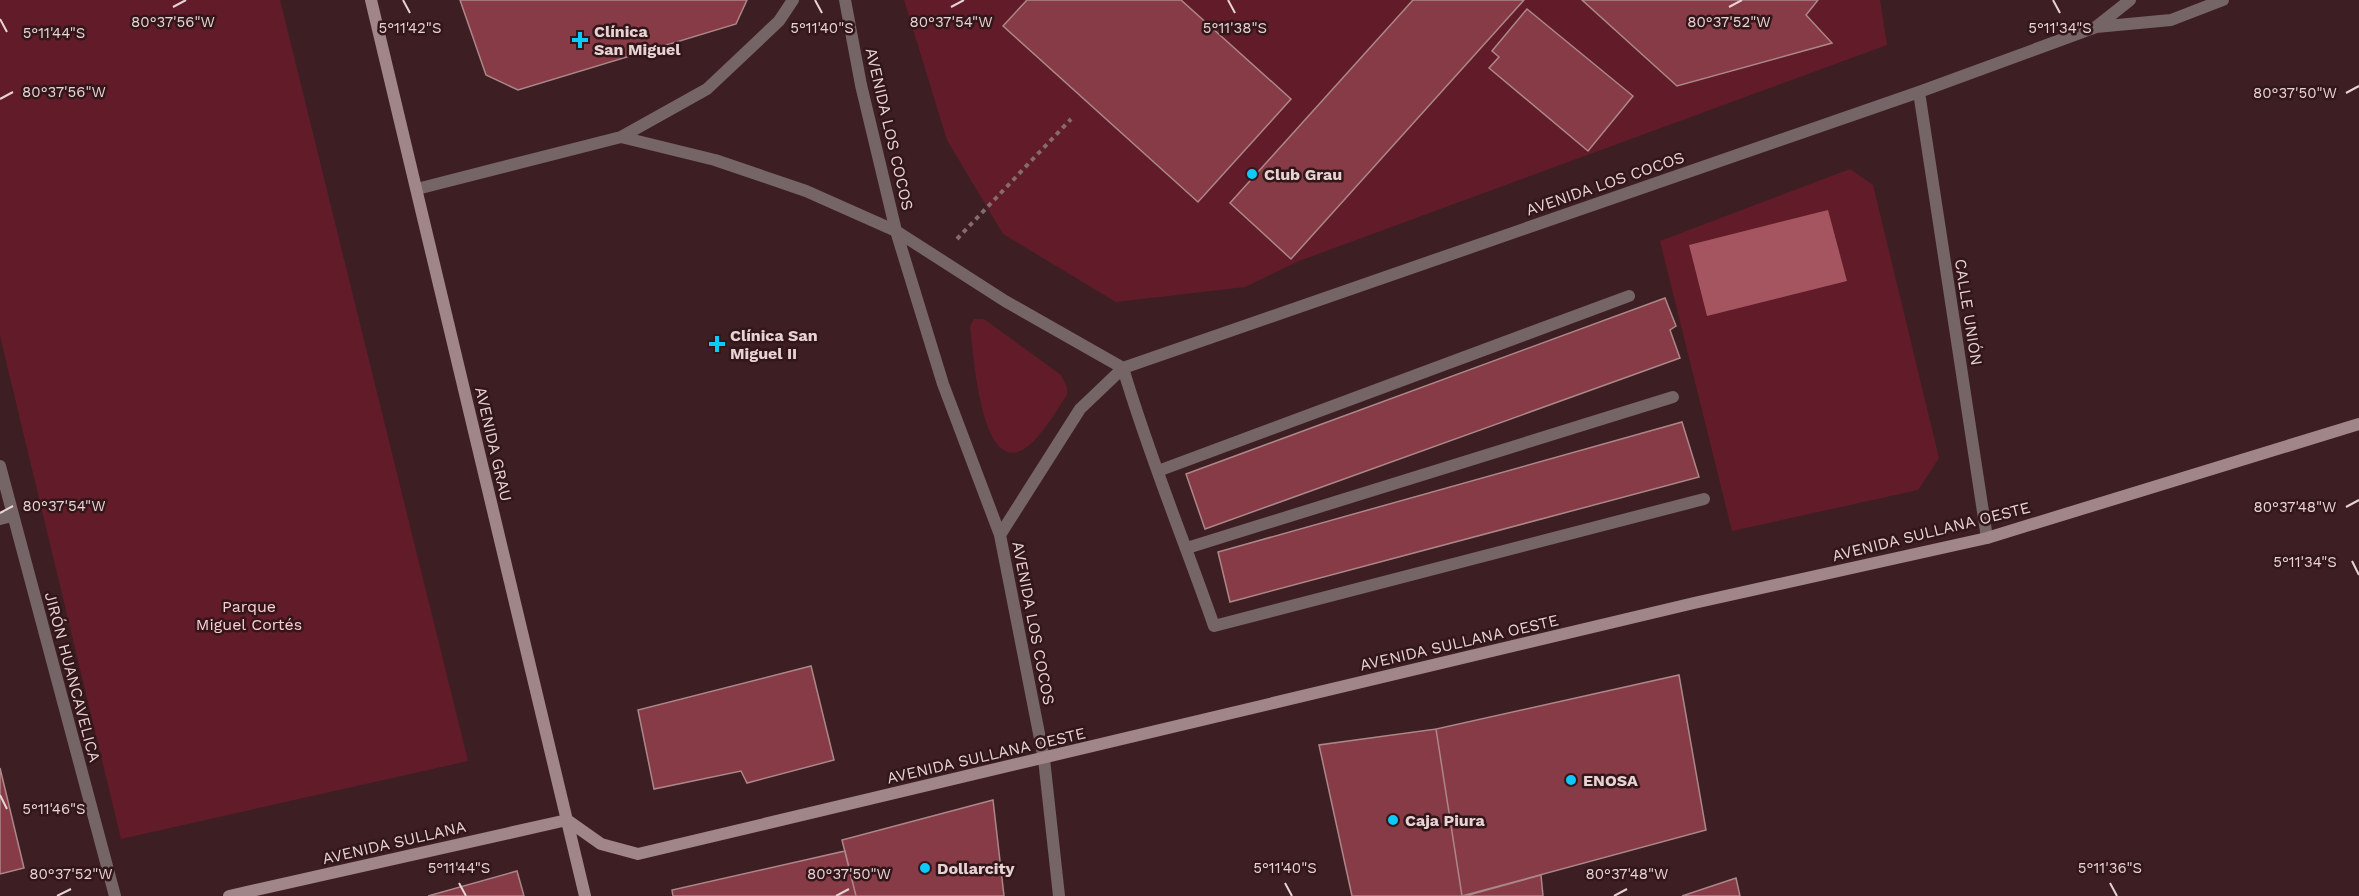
<svg xmlns="http://www.w3.org/2000/svg" width="2359" height="896" font-family="'Work Sans',sans-serif">
  <rect width="100%" height="100%" fill="#3d1f23"/>
  <path fill="#621b29" d="M0,0H280L468,761L121,839L0,336Z
    M904,0H1880L1887,45L1299,261L1245,287L1116,302L1003,234L947,140Z
    M1850,169L1873,185L1939,458L1918,490L1732,531L1660,241Z
    M974,319H984L1061,375L1067,387V395C1055,412 1042,437 1024,449C980,476 973,348 970,326Z"/>
  <path fill="#a4555f" d="M1828,210L1847,281L1707,316L1689,245Z"/>
  <path fill="#873b46" stroke="#ac878a" stroke-width="1.5" d="M460,0H747L736,24L518,90L486,75Z
    M1027,0H1181L1291,99L1198,202L1003,26Z
    M1413,0H1524L1291,259L1230,203Z
    M1582,0H1818L1806,15L1832,43L1677,86Z
    M1527,9L1633,96L1588,151L1489,68L1499,57L1492,51Z
    M1665,298L1676,326L1670,330L1680,358L1205,529L1186,474Z
    M1682,422L1699,477L1230,602L1218,552Z
    M811,666L834,760L747,783L741,771L654,789L638,710Z
    M1679,675L1706,830L1462,896L1436,729Z
    M1436,729L1462,896H1352L1319,745Z
    M0,768L24,868L0,874Z
    M993,800L1004,896H856L842,840Z
    M845,851L856,896H673L672,890Z
    M517,871L524,896H428Z
    M1541,875L1543,896H1465Z
    M1736,878L1740,896H1682Z"/>
  <g fill="none" stroke-linecap="round" stroke-linejoin="round">
    <path stroke="#846b6d" stroke-width="4" stroke-dasharray="4.5 4.5" stroke-linecap="butt" d="M957,239L1071,119"/>
    <path stroke="#756566" stroke-width="12" d="M1123,368C1149,456 1184,540 1214,626L1704,499
      M1158,471L1629,296
      M1187,548L1673,397"/>
    <path stroke="#756566" stroke-width="12" d="M845,0L861,85L896,231L943,384L1000,535L1044,759L1059,896
      M2096,27L2130,0
      M1919,92L1987,538
      M621,137L715,160L806,191L896,231L1005,301L1123,368
      M417,189L621,137L707,89L779,21L793,0
      M0,466L115,896
      M0,519L12,516
      M1000,535L1080,409L1123,368L1919,92L2096,27L2171,20L2223,0"/>
    <path stroke="#a08688" stroke-width="12" d="M371,0L585,896
      M229,896L567,820L601,844L638,854L1694,603L1987,538L2359,424"/>
  </g>
  <path fill="none" stroke="#e7d3d4" stroke-width="2" d="M403,0L410,13M815,0L822,13M1228,0L1235,13M2053,0L2060,13M173,7L186,0M951,7L964,0M1729,7L1742,0M0,19L7,32M2346,93L2359,86M0,99L13,92M2346,507L2359,500M0,513L13,506M2352,561L2359,575M0,795L7,809M459,883L466,896M1285,883L1292,896M2110,883L2117,896M57,896L71,889M836,896L849,889M1614,896L1627,889"/>
  <g fill="#0dcafa" stroke="#321619" stroke-width="2">
    <path d="M577 31h6v6h6v6h-6v6h-6v-6h-6v-6h6z"/>
    <circle cx="1252" cy="174" r="6"/>
    <path d="M714 335h6v6h6v6h-6v6h-6v-6h-6v-6h6z"/>
    <circle cx="1571" cy="780" r="6"/>
    <circle cx="1393" cy="820" r="6"/>
    <circle cx="925" cy="868" r="6"/>
  </g>
  <g text-anchor="middle" stroke-width="5" stroke-linejoin="round" paint-order="stroke">
    <g font-size="16" font-weight="bold" fill="#e7d3d4" stroke="#321619" text-anchor="start">
      <text x="594" y="37">Clínica<tspan x="594" dy="18">San Miguel</tspan></text>
      <text x="1264" y="180">Club Grau</text>
      <text x="730" y="341">Clínica San<tspan x="730" dy="18">Miguel II</tspan></text>
      <text x="1583" y="786">ENOSA</text>
      <text x="1405" y="826">Caja Piura</text>
      <text x="937" y="874">Dollarcity</text>
    </g>
    <g font-size="16" fill="#e7d3d4" stroke="#321619">
      <text transform="translate(890 129) rotate(77)" y="6">AVENIDA LOS COCOS</text>
      <text transform="translate(1605 183) rotate(-19)" y="6">AVENIDA LOS COCOS</text>
      <text transform="translate(1969 312) rotate(81)" y="6">CALLE UNIÓN</text>
      <text transform="translate(494 444) rotate(77)" y="6">AVENIDA GRAU</text>
      <text transform="translate(1931 531) rotate(-14)" y="6">AVENIDA SULLANA OESTE</text>
      <text transform="translate(1034 623) rotate(79)" y="6">AVENIDA LOS COCOS</text>
      <text transform="translate(1459 642) rotate(-13)" y="6">AVENIDA SULLANA OESTE</text>
      <text transform="translate(73 677) rotate(75)" y="6">JIRÓN HUANCAVELICA</text>
      <text transform="translate(986 755) rotate(-13)" y="6">AVENIDA SULLANA OESTE</text>
      <text transform="translate(394 842) rotate(-13)" y="6">AVENIDA SULLANA</text>
    </g>
    <g font-size="16" fill="#fcccd0" stroke="#321619">
      <text x="249" y="612">Parque<tspan x="249" dy="18">Miguel Cortés</tspan></text>
    </g>
  </g>
  <g font-size="15" text-anchor="middle" fill="#e7d3d4" stroke="#321619" stroke-width="5" stroke-linejoin="round" paint-order="stroke">
    <text x="173" y="27">80°37'56"W</text>
    <text x="951" y="27">80°37'54"W</text>
    <text x="1729" y="27">80°37'52"W</text>
    <text x="410" y="33">5°11'42"S</text>
    <text x="822" y="33">5°11'40"S</text>
    <text x="1235" y="33">5°11'38"S</text>
    <text x="2060" y="33">5°11'34"S</text>
    <text x="54" y="38">5°11'44"S</text>
    <text x="64" y="97">80°37'56"W</text>
    <text x="2295" y="98">80°37'50"W</text>
    <text x="64" y="511">80°37'54"W</text>
    <text x="2295" y="512">80°37'48"W</text>
    <text x="2305" y="567">5°11'34"S</text>
    <text x="54" y="814">5°11'46"S</text>
    <text x="459" y="873">5°11'44"S</text>
    <text x="1285" y="873">5°11'40"S</text>
    <text x="2110" y="873">5°11'36"S</text>
    <text x="71" y="879">80°37'52"W</text>
    <text x="849" y="879">80°37'50"W</text>
    <text x="1627" y="879">80°37'48"W</text>
  </g>
</svg>
